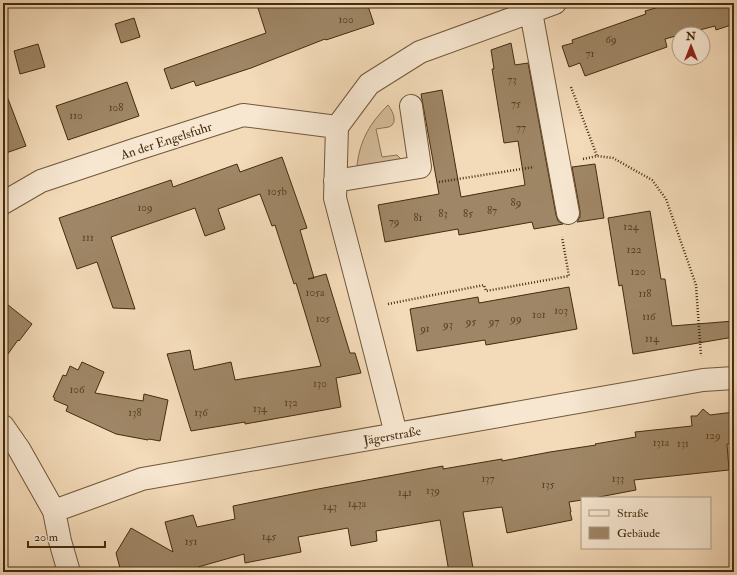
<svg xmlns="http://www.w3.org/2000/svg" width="737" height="575" font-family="'IM FELL Double Pica',serif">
  <rect width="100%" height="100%" fill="#f3dab8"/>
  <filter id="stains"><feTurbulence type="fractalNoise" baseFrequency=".005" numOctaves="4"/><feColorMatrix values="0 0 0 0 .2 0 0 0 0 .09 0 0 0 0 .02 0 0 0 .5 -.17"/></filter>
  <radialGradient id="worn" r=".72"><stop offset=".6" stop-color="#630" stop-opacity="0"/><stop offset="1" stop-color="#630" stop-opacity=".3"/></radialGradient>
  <path fill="#d5bc9b" stroke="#8c7454" d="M388,105C392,110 399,123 389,127C385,128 380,128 376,129L382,157L397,155L401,159L362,169L357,165C360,140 370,123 388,105Z"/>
  <path fill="#9f8666" stroke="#442c0e" d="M271,3H367L374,24L326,40L325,39L251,68L196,86L194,81L171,89L164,69L266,33L258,8Z
    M673,3H734V24L716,30L715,26L684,34H679V35L665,39L667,47L585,76L580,63L569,67L562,46L573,43L572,40L646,14L645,11Z
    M134,18L140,37L121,43L115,24Z
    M511,43L515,65L528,63L556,215L558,221L563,224L534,229L532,222L459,235L458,229L385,242L378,205L439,194L421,94L442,90L461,197L525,185L518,141L504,143L492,69H494L491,50Z
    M38,44L45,67L20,74L14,51Z
    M127,82L139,116L68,140L56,106Z
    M3,91H5L26,146L3,154Z
    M282,157L307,228L300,230L314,278L308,279L326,274L350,353H355L361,373L336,378L341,407L245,424V422L191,431L167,354L190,350L194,370L231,362L235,380L321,366L296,283L294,284L275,225L272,226L260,194L218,209L225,229L205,236L195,208L111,237L135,309L113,308L97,262L77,269L59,218L171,180L173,187L237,164L240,172Z
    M595,164L604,218L577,222L580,217V211L572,167Z
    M650,211L661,279H665L672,326L734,321V337L633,354L622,285L619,286L608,218Z
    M569,287L577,329L486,345L485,340L417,351L410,309L478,297L479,303Z
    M3,301L32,324L19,341L18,340L3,361Z
    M82,362L104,372L95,393L143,401L144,394L168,400L160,441L149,439L148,440L116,434L66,411L68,406L54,400L55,398L53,397L63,375L66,376L70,366L78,370Z
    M703,409L710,415L734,412V443L727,444L729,470L634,480L636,490L594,498H582V500L569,502L571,512H570L572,520L507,533L502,507L463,512L473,568L449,572L440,520L376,531L377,541L351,546L348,528L298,537L301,552L245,563L244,554L198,567L207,572H121L116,553L131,528L173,552L165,522L193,515L197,527L235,519L233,506L318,489L443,466V469L502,459V461L550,452L596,445L595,444L636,437L635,432L692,426L691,416H697Z"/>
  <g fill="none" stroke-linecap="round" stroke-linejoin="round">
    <g stroke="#705838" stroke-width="24">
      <path id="minor" d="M531,12L568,213
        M337,127L335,198L364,309L396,434
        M335,181L420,167L411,106
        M3,203L41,181L137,149L243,115L337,127L369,84L420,52L555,3
        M3,426L19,449L54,511L60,541L69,572
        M54,511L142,479L703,380L734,378"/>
    </g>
    <path stroke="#442c0e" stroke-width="2.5" stroke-dasharray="1 2" stroke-linecap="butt" d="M571,87L597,156
      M583,159L597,156L613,158L652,180L666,199L696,285L701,356
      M439,182L534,167
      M388,304L484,285L486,291L569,276L562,237"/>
    <use href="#minor" stroke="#f7e7d1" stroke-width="22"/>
  </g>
  <g text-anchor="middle" stroke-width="3.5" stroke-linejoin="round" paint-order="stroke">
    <g font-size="11" fill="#5b4224">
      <text x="346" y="23">100</text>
      <text x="611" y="43">69</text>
      <text x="590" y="57">71</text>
      <text x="512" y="83">73</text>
      <text x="516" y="107">75</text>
      <text x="116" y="111">108</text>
      <text x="76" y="119">110</text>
      <text x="521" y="131">77</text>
      <text x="277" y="195">105b</text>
      <text x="516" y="206">89</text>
      <text x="145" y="211">109</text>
      <text x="492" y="214">87</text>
      <text x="443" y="217">83</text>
      <text x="468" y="217">85</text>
      <text x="418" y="221">81</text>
      <text x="394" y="225">79</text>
      <text x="631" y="230">124</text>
      <text x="88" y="241">111</text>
      <text x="634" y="253">122</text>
      <text x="638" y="275">120</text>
      <text x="315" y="296">105a</text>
      <text x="645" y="297">118</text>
      <text x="561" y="314">103</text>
      <text x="539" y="318">101</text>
      <text x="649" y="320">116</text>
      <text x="323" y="322">105</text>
      <text x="516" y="322">99</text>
      <text x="471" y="325">95</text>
      <text x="494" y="325">97</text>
      <text x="448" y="328">93</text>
      <text x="425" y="332">91</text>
      <text x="652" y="342">114</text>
      <text x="320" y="387">130</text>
      <text x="77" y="393">106</text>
      <text x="291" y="406">132</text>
      <text x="260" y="412">134</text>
      <text x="135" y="416">138</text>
      <text x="201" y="416">136</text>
      <text x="713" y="439">129</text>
      <text x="661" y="446">131a</text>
      <text x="683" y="447">131</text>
      <text x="488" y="482">137</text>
      <text x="618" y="482">133</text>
      <text x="548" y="488">135</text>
      <text x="433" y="494">139</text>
      <text x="405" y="496">141</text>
      <text x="357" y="507">143a</text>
      <text x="330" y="510">143</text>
      <text x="269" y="540">145</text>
      <text x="191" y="545">151</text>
    </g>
    <g font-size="13" fill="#442c0e" stroke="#f7e7d1">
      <text transform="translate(166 140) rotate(-18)" y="5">An der Engelsfuhr</text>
      <text transform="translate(392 435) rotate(-10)" y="5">Jägerstraße</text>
    </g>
  </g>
  <rect width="737" height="575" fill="none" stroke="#f3dab8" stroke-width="16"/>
  <rect x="4" y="4" width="729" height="567" fill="none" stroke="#442c0e" stroke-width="2"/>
  <rect x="8" y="8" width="721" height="559" fill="none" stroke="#442c0e"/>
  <rect x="581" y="497" width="130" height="52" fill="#f7e7d1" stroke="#af9c83"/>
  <rect x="589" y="510" width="20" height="6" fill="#f7e7d1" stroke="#af9c83"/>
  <text x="617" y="517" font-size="12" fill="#442c0e">Straße</text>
  <rect x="589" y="527" width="20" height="12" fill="#9f8666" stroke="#af9c83"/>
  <text x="617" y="537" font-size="12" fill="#442c0e">Gebäude</text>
  <g transform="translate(691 46)"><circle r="19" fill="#f7e7d1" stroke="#af9c83"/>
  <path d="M0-3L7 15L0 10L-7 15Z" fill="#8f2418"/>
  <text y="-6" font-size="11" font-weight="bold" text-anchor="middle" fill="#442c0e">N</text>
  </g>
  <path d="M28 541v6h77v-6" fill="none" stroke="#442c0e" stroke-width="2"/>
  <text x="34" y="541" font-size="12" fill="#442c0e" stroke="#f7e7d1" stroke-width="3" paint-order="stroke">20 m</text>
  <rect width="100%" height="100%" filter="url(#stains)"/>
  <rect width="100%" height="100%" fill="url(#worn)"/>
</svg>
